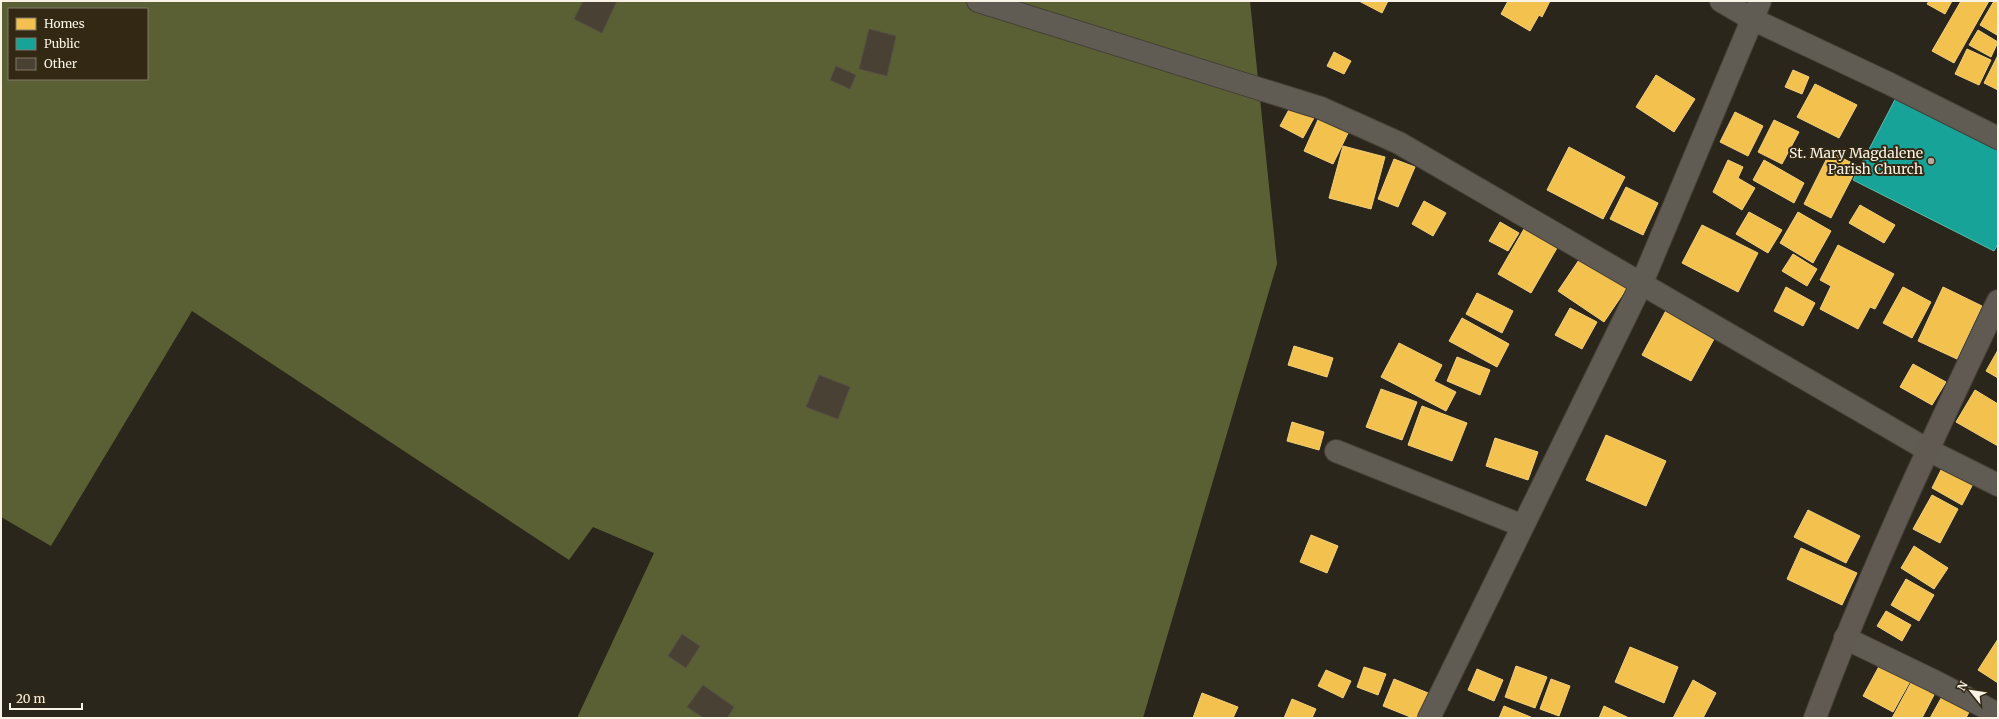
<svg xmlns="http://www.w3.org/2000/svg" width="1999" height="719" font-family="Merriweather,serif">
  <rect width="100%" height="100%" fill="#2b261b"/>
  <path fill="#5b5f34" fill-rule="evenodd" d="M1,1H1250L1277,264L1143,718H577L654,553L593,527L569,560L192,311L51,546L1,517ZM9,9H147V79H9Z"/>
  <path fill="#f2c14e" stroke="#f4d07c" d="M1359,1H1388L1382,13Z
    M1508,1H1550L1542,17L1539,15L1530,31L1501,14Z
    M1929,1H1952L1945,14L1927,4Z
    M1961,1H1989L1954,63L1932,51Z
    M1994,1H1998L1997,35L1980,25Z
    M1978,30L1998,42L1991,57L1969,45Z
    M1967,49L1991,60L1979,85L1955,74Z
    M1334,52L1351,61L1344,74L1327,66Z
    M1998,55V90L1984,83Z
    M1793,70L1809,77L1802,94L1785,87Z
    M1656,75L1695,99L1674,132L1636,107Z
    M1815,84L1857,105L1839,138L1797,117Z
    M1904,93L1934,110L1918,138L1888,122Z
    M1292,104L1315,116L1303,138L1280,126Z
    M1735,112L1763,126L1748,156L1720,142Z
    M1321,113L1351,127L1333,164L1304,151Z
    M1774,120L1799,132L1782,164L1758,152Z
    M1890,126L1917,142L1902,168L1875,152Z
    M1932,131L1998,166V188L1989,205L1914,164Z
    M1343,146L1385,157L1371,209L1329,198Z
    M1569,147L1625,177L1603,219L1547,190Z
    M1830,152L1858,166L1831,218L1804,204Z
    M1870,156L1917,177L1907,198L1860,177Z
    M1394,159L1415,167L1398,207L1378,199Z
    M1728,160L1743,167L1738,178L1755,188L1742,210L1713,192Z
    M1764,160L1804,183L1794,203L1753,180Z
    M1626,187L1658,203L1643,235L1610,219Z
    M1424,201L1446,213L1433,236L1412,224Z
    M1860,205L1895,225L1884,243L1849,223Z
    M1749,212L1782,230L1768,253L1736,234Z
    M1798,212L1831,231L1813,263L1780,243Z
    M1500,222L1519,233L1508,251L1489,241Z
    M1702,225L1758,253L1738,292L1682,263Z
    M1524,229L1557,248L1531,293L1498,274Z
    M1838,245L1894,274L1875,309L1870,307L1858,329L1820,309L1831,286L1820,280Z
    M1793,254L1817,269L1807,286L1782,271Z
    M1581,257L1627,288L1604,322L1558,291Z
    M1786,287L1815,303L1803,326L1774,311Z
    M1903,287L1931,302L1912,338L1883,323Z
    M1943,287L1982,306L1957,359L1918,341Z
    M1477,293L1513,311L1502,333L1466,314Z
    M1670,303L1719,330L1691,381L1642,355Z
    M1570,308L1597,322L1582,349L1555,335Z
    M1462,318L1509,344L1497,367L1449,341Z
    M1399,343L1442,365L1434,381L1456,392L1446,411L1381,377Z
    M1294,346L1333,358L1327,377L1288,365Z
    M1998,350V378L1986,371Z
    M1457,357L1490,370L1480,395L1447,381Z
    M1913,364L1946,382L1932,405L1900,387Z
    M1381,389L1417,402L1402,440L1366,427Z
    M1975,390L1998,404V446L1956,422Z
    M1422,406L1467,423L1452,461L1408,445Z
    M1292,422L1324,432L1319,450L1287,441Z
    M1606,435L1666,461L1646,506L1586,480Z
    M1495,438L1538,452L1528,480L1486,466Z
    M1944,464L1975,480L1962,505L1932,488Z
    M1932,495L1958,509L1940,543L1913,529Z
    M1808,510L1860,536L1846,563L1794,537Z
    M1311,535L1338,546L1327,573L1300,562Z
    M1914,546L1948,568L1934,589L1901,568Z
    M1801,548L1857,573L1842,605L1787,579Z
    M1906,579L1934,595L1919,621L1891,605Z
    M1886,611L1911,625L1902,641L1877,626Z
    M1998,639V683L1978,670Z
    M1630,647L1678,667L1664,703L1615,682Z
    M1883,659L1913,676L1893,712L1863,696Z
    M1516,666L1547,677L1535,708L1505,697Z
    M1364,667L1386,674L1378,695L1357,687Z
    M1477,669L1503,680L1494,701L1468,690Z
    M1326,670L1351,681L1343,698L1318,686Z
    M1394,679L1433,695L1424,718H1413L1383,706Z
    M1551,679L1570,686L1559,716L1540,709Z
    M1693,680L1716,693L1703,718H1673Z
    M1912,681L1935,693L1922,718H1892Z
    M1202,693L1238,707L1233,718H1193Z
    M1944,693L1971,708L1966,718H1930Z
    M1292,699L1316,709L1312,718H1284Z
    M1504,706L1533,718H1499Z
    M1604,706L1629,718H1599Z"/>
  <path fill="#17a398" stroke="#5bbbaf" d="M1900,90L1998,141V244L1994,251L1853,180Z"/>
  <path fill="#494134" stroke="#554f46" d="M583,1H617L602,33L574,19Z
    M869,29L896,36L887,76L859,69Z
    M836,66L856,75L850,89L830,80Z
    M819,375L850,387L838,419L806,407Z
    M682,634L700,646L686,668L668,656Z
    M703,685L734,707L727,718H704L687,707Z"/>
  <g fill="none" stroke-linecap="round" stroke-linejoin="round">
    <g stroke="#454037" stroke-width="24">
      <path id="street" d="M978,1L1321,108L1399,143L1928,450L1998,485
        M1721,1L1752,19L1888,83L1998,138
        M1336,451L1523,526
        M1845,638L1934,681L1998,714
        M1429,718L1641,285L1760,1"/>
    </g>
    <g stroke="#454037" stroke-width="24">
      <path id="secondary" d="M1815,718C1868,575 1933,438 1998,301"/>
    </g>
    <use href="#street" stroke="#615c53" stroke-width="22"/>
    <use href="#secondary" stroke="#615a52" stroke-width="22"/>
  </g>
  <circle fill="#b1ab9f" stroke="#322814" stroke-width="1.5" cx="1931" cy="161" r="4"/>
  <g text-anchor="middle" stroke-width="4" stroke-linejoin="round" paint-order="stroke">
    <g font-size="14" fill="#f9f3e6" stroke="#322814" text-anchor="end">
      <text x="1923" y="158">St. Mary Magdalene<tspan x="1923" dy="16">Parish Church</tspan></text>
    </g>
  </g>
  <rect width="1999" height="719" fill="none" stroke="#f9f3e6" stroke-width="4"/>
  <rect x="8" y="8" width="140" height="72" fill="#322814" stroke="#827968"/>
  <rect x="16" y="18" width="20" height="12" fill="#f2c14e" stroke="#827968"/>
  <text x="44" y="28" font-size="12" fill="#f9f3e6">Homes</text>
  <rect x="16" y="38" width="20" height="12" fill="#17a398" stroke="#827968"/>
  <text x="44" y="48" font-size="12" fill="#f9f3e6">Public</text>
  <rect x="16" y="58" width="20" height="12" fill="#494134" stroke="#827968"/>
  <text x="44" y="68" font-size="12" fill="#f9f3e6">Other</text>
  <g transform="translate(1971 691) rotate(300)" stroke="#322814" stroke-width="3" paint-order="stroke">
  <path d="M0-3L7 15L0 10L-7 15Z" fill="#f9f3e6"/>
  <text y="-6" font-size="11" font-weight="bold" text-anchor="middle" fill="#f9f3e6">N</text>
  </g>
  <path d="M10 703v6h72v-6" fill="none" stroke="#f9f3e6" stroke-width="2"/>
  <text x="16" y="703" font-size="12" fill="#f9f3e6" stroke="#322814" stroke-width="3" paint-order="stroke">20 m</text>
</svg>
